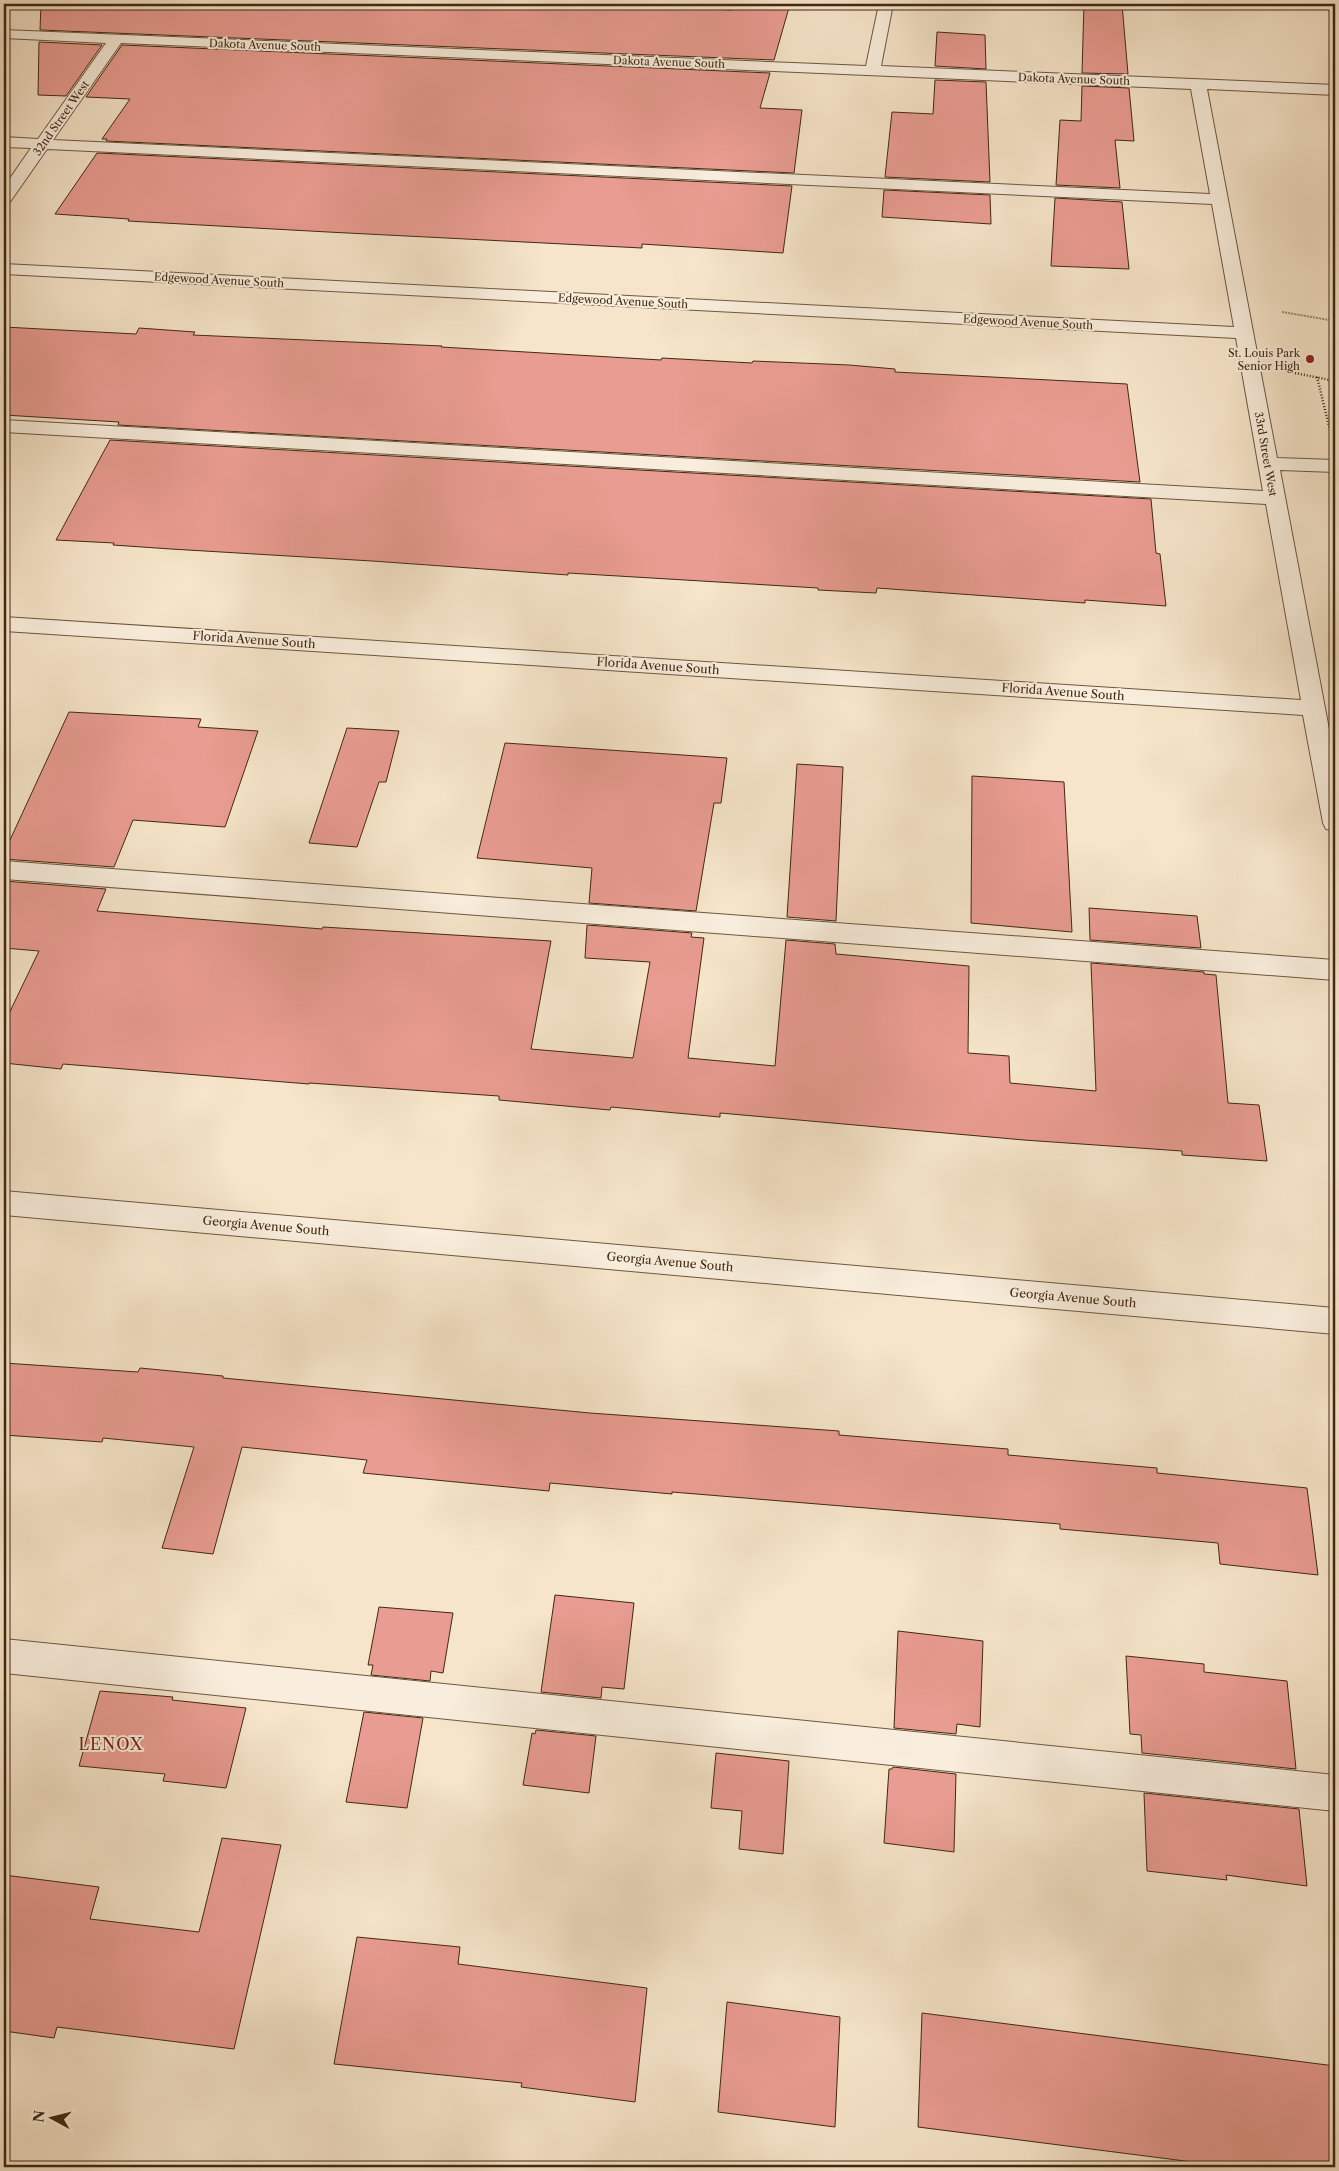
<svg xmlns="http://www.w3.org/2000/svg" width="1339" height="2171" font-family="'Libre Caslon Text',serif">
  <rect width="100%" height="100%" fill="#f6e5ca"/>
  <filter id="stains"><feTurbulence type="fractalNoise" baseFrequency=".004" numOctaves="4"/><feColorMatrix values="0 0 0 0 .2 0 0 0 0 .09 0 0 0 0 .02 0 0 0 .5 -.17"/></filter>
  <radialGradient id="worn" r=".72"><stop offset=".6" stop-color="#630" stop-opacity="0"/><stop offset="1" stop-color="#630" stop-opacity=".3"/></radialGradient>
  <path fill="#e99c91" stroke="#412812" d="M41,4H601L732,10L733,4H790L774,60L40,30Z
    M1084,4H1122L1128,74L1082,73Z
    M937,32L985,35L986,69L935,66Z
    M39,42L102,45L66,96L38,95Z
    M122,45L770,73L760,108L802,110L794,173L106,141L107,139H102L130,99L86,97Z
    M935,80L986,82L990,182L885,177L892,112L933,114Z
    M1082,86L1129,88L1134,141L1115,140L1120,188L1056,185L1060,120L1081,121Z
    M97,153L792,186L783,253L642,244V248L328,232L128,221L129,219L55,214Z
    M884,190L990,195L991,224L882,217Z
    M1055,198L1122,202L1129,269L1051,266Z
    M4,327L136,334L139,328L195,332L193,335L442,346L441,347L661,360L662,358L752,363L753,361L849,365L895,369V372L1127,384L1140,482L118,425L119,422L4,415Z
    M110,440L1151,499L1156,553L1160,554L1166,606L1085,600V603L877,588L876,593L818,590V588L568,573V575L372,561L171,549L113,545L114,543L56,540Z
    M69,712L201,719L198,727L258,731L225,827L133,820L114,867L4,859V853Z
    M347,728L399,731L386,782H379L357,847L309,843Z
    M505,743L727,758L721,803H714L696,911L589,903L592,868L477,858Z
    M797,764L843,767L836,921L787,917Z
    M972,776L1064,782L1072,932L971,923Z
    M4,881L106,889L97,911L322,929L323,927L551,941L531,1049L633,1058L650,962L585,958L587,925L692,933L691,937L704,938L688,1058L775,1066L786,940L835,944L836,954L969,966L968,1053L1009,1056L1010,1083L1096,1091L1091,963L1204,972V974L1216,975L1228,1103L1259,1105L1267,1161L1182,1155V1151L1024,1140L720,1113V1117L611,1107L610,1110L499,1100V1096L309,1083V1084L63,1064L61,1069L4,1063V1024L39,951L4,948Z
    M1089,908L1197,916L1201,948L1090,940Z
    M4,1363L138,1372L140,1368L223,1376V1378L590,1413L839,1431V1435L1008,1449V1455L1157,1468V1473L1307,1488L1318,1575L1220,1564L1218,1543L1060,1529V1524L672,1492V1494L550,1483L549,1491L363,1473L367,1460L242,1447L213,1554L162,1548L194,1447L103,1438L102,1442L4,1435Z
    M555,1595L634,1603L624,1689L602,1687L601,1698L541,1692Z
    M379,1607L453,1613L443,1673L431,1671L430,1681L371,1675L373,1665H368Z
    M898,1631L983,1641L980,1727L957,1724L956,1734L894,1728Z
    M1126,1656L1204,1664V1672L1287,1681L1296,1769L1142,1753L1141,1735L1130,1734Z
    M100,1691L173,1697L172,1700L246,1708L226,1788L163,1781L165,1774L79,1766Z
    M364,1712L423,1718L407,1808L346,1802Z
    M536,1730L596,1736L589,1793L523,1785L532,1733L535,1734Z
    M716,1753L789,1761L783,1854L739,1849L742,1811L711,1808Z
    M893,1767L956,1774L954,1852L884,1843L889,1769H892Z
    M1144,1793L1299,1809L1307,1886L1226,1875L1227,1880L1147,1871Z
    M222,1838L281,1845L234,2049L57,2027L54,2038L4,2031V1875L99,1887L90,1919L199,1932Z
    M357,1937L460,1947L458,1964L647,1988L635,2102L521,2087L522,2083L334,2064Z
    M727,2002L840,2017L835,2127L718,2112Z
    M922,2013L1335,2066V2167H1232L918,2127Z"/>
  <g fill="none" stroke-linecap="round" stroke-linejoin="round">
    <g stroke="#6e5740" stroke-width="2">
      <path id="minor" d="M879,4H893L881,66L1335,85V95L1207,89L1277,458L1335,460V472L1280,470L1335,761V831L1326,829L1323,823L1303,715L4,631V617L1301,700L1266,504L4,432V420L1263,491L1236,338L4,274V264L1234,327L1212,204L47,149L10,202L4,203V187L31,148L4,147V137L38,139L106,43L4,38V30L866,66ZM121,43L1191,89L1210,194L53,140Z
        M4,861L1335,960V980L4,879Z
        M4,1191L1335,1308V1334L4,1215Z
        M4,1639L1335,1775V1811L4,1673Z"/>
    </g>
    <path stroke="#412812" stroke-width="2" stroke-dasharray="0.5 1" stroke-linecap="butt" d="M1282,312L1335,321"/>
    <path stroke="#412812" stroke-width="2.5" stroke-dasharray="1 2" stroke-linecap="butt" d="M1295,373L1335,381
      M1317,377L1330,430"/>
    <use href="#minor" fill="#f9eedd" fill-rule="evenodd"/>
  </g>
  <circle fill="#8f2418" stroke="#f9eedd" stroke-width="2" cx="1310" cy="359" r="5"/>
  <g text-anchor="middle" stroke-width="4" stroke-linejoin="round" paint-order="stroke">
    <g font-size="11" fill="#412812" stroke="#f9eedd">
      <text transform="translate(265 45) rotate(2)" y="4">Dakota Avenue South</text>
      <text transform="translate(669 62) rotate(2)" y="4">Dakota Avenue South</text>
      <text transform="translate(1074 79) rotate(2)" y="4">Dakota Avenue South</text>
      <text transform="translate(61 118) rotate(-55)" y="4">32nd Street West</text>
      <text transform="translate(219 280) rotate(3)" y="4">Edgewood Avenue South</text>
      <text transform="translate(623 301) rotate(3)" y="4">Edgewood Avenue South</text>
      <text transform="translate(1028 322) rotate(3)" y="4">Edgewood Avenue South</text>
      <text transform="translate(1266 454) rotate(80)" y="4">33rd Street West</text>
    </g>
    <g font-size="11" fill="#412812" stroke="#f9eedd" text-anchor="end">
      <text x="1300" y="357">St. Louis Park<tspan x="1300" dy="13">Senior High</tspan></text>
    </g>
    <g font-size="12" fill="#412812" stroke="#f9eedd">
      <text transform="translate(254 640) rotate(4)" y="4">Florida Avenue South</text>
      <text transform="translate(658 666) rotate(4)" y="4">Florida Avenue South</text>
      <text transform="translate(1063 692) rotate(4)" y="4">Florida Avenue South</text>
      <text transform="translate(266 1226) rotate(5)" y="4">Georgia Avenue South</text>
      <text transform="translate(670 1262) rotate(5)" y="4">Georgia Avenue South</text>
      <text transform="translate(1073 1298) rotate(5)" y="4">Georgia Avenue South</text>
    </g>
    <g font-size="16" letter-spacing="1" fill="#7a1f14" stroke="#f9eedd">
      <text x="111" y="1750">LENOX</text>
    </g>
  </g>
  <rect width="1339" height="2171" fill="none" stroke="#f6e5ca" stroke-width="20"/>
  <rect x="5" y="5" width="1329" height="2161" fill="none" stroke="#412812" stroke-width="2.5"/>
  <rect x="10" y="10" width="1319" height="2151" fill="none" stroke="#412812"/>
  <g transform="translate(52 2118) rotate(277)" stroke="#f9eedd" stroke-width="4" paint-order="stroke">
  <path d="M0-4L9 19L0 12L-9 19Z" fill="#412812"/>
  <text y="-8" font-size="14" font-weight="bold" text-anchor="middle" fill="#412812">N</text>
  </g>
  <rect width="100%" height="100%" filter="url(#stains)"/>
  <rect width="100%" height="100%" fill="url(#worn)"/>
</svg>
